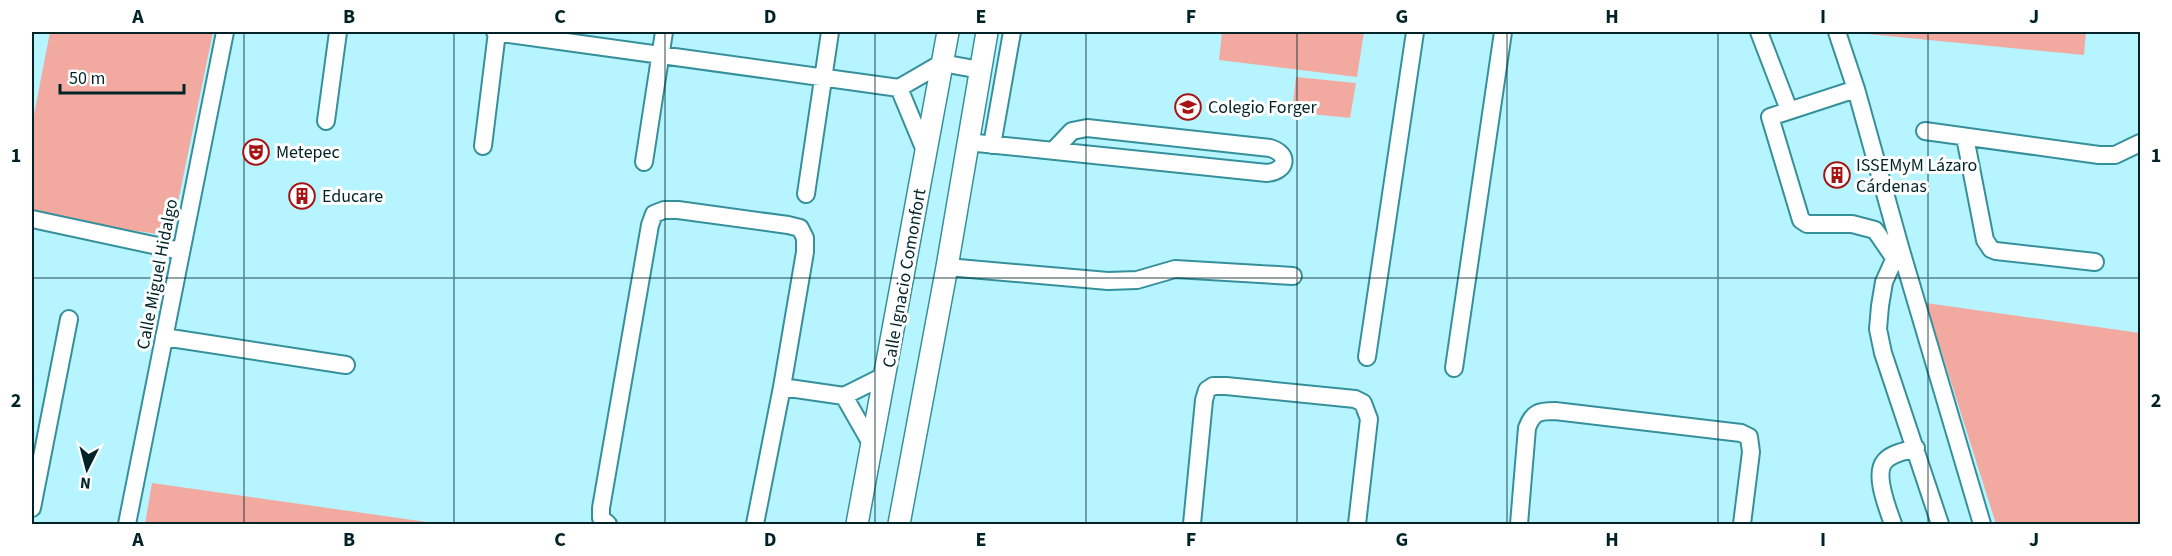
<svg xmlns="http://www.w3.org/2000/svg" width="2172" height="556" font-family="'Source Sans 3',sans-serif">
  <rect width="100%" height="100%" fill="#b6f5ff"/>
  <path fill="#f2aaa0" d="M50,32H213L171,236L32,216V125Z
    M1222,32H1364L1357,77L1219,60Z
    M1857,32H2086L2084,55L1857,33Z
    M1296,77L1356,83L1350,118L1292,112Z
    M1926,303L2140,333V524H1996Z
    M152,483L441,524H145Z"/>
  <g fill="none" stroke-linecap="round" stroke-linejoin="round">
    <g stroke="#36909c" stroke-width="20">
      <path id="minor" d="M495,32L899,88L942,63L980,70
        M1759,32L1789,110
        M1837,32L1856,89L1900,247L1982,524
        M899,88L926,153
        M1856,89L1770,117L1801,220L1807,224H1852L1875,230L1895,259
        M326,121L338,32
        M1925,131L2099,155H2115L2140,143
        M1965,137L1985,240L1991,249L1996,251L2095,262
        M967,142L1267,173C1287,171 1290,154 1270,148L1087,128L1072,131L1053,151
        M992,145L1012,32
        M483,146L497,32
        M644,162L664,32
        M806,194L830,32
        M32,219L181,251
        M1898,251L1884,282L1880,306L1878,329L1883,353L1940,524
        M947,267L1108,281L1137,280L1175,269L1293,276
        M164,337L346,365
        M1367,357L1415,32
        M1454,368L1503,32
        M782,387L844,396L886,375
        M844,396L872,445
        M32,508L69,319
        M127,524L225,32
        M608,524L601,518V508L650,225L654,214L664,210H678L788,225L800,228L805,238V252L782,387L755,524
        M1192,524L1204,400L1207,390L1213,386H1226L1355,399L1363,403L1369,419L1357,524
        M1519,524L1527,428C1533,412 1539,411 1555,411L1741,433L1749,437L1751,452L1742,524
        M1893,524C1888,509 1873,474 1885,461C1892,453 1906,451 1916,448"/>
    </g>
    <g stroke="#36909c" stroke-width="24">
      <path id="major" d="M857,524L948,32
        M899,524L947,267L987,32"/>
    </g>
    <use href="#minor" stroke="#fff" stroke-width="16"/>
    <use href="#major" stroke="#fff" stroke-width="21"/>
  </g>
  <path fill="none" stroke="#002328" stroke-width="1.5" stroke-opacity="0.55" d="M244,32V524M454,32V524M665,32V524M875,32V524M1086,32V524M1297,32V524M1507,32V524M1718,32V524M1928,32V524M32,278H2140"/>
  <defs>
    <g id="school-ring" transform="scale(1.35)"><circle r="9.5" fill="#fff" stroke="#a71313" stroke-width="1.5"/><path d="M0-5L7-2L0 1L-7-2ZM-4 1L0 2.5L4 1V4Q0 6-4 4Z" fill="#a71313"/></g>
    <g id="theatre-ring" transform="scale(1.35)"><circle r="9.5" fill="#fff" stroke="#a71313" stroke-width="1.5"/><path d="M-5-5.5Q0-4 5-5.5V0Q5 5 0 6Q-5 5-5 0ZM-3.3-2.5H-1v1.5H-3.3ZM1-2.5H3.3v1.5H1ZM-2.8 1Q0 5.5 2.8 1Z" fill="#a71313"/></g>
    <g id="building-ring" transform="scale(1.35)"><circle r="9.5" fill="#fff" stroke="#a71313" stroke-width="1.5"/><path d="M-4-6H4V6H1V3H-1V6H-4ZM-2.5-4.3h1.7v1.8h-1.7ZM.8-4.3h1.7v1.8H.8ZM-2.5-1h1.7V.8h-1.7ZM.8-1h1.7V.8H.8Z" fill="#a71313"/></g>
  </defs>
  <g fill-rule="evenodd">
    <use href="#school-ring" x="1188" y="107"/>
    <use href="#theatre-ring" x="256" y="152"/>
    <use href="#building-ring" x="1837" y="175"/>
    <use href="#building-ring" x="302" y="196"/>
  </g>
  <g text-anchor="middle" stroke-width="6" stroke-linejoin="round" paint-order="stroke">
    <g font-size="18" fill="#002328" stroke="#fff" text-anchor="start">
      <text x="1208" y="113">Colegio Forger</text>
      <text x="276" y="158">Metepec</text>
      <text x="1856" y="171">ISSEMyM Lázaro<tspan x="1856" dy="21">Cárdenas</tspan></text>
      <text x="322" y="202">Educare</text>
    </g>
    <g font-size="18" fill="#002328" stroke="#fff">
      <text transform="translate(157 274) rotate(-79)" y="6">Calle Miguel Hidalgo</text>
      <text transform="translate(904 278) rotate(-80)" y="6">Calle Ignacio Comonfort</text>
    </g>
  </g>
  <rect width="2172" height="556" fill="none" stroke="#ffffff" stroke-width="66"/>
  <g transform="translate(87 469) rotate(186)" stroke="#ffffff" stroke-width="4.5" paint-order="stroke">
  <path d="M0-4.5L10 22L0 15L-10 22Z" fill="#002328"/>
  <text y="-9" font-size="16" font-weight="bold" text-anchor="middle" fill="#002328">N</text>
  </g>
  <path d="M60 84v9h124v-9" fill="none" stroke="#002328" stroke-width="3"/>
  <text x="69" y="84" font-size="18" fill="#002328" stroke="#ffffff" stroke-width="4.5" paint-order="stroke">50 m</text>
  <rect x="33" y="33" width="2106" height="490" fill="none" stroke="#002328" stroke-width="2"/>
  <g font-size="20" text-anchor="middle" font-weight="bold" fill="#002328">
    <text x="138" y="23">A</text>
    <text x="349" y="23">B</text>
    <text x="560" y="23">C</text>
    <text x="770" y="23">D</text>
    <text x="981" y="23">E</text>
    <text x="1191" y="23">F</text>
    <text x="1402" y="23">G</text>
    <text x="1612" y="23">H</text>
    <text x="1823" y="23">I</text>
    <text x="2034" y="23">J</text>
    <text x="16" y="162">1</text>
    <text x="2156" y="162">1</text>
    <text x="16" y="407">2</text>
    <text x="2156" y="407">2</text>
    <text x="138" y="546">A</text>
    <text x="349" y="546">B</text>
    <text x="560" y="546">C</text>
    <text x="770" y="546">D</text>
    <text x="981" y="546">E</text>
    <text x="1191" y="546">F</text>
    <text x="1402" y="546">G</text>
    <text x="1612" y="546">H</text>
    <text x="1823" y="546">I</text>
    <text x="2034" y="546">J</text>
  </g>
</svg>
